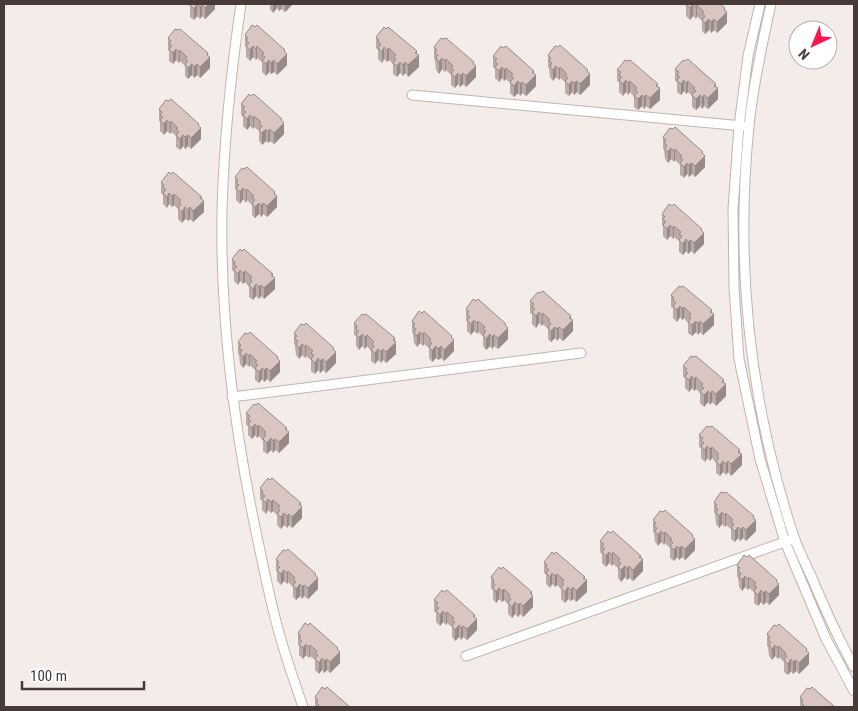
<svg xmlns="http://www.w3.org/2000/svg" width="858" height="711" font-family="'Roboto Condensed',sans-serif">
  <rect width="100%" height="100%" fill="#f4ece9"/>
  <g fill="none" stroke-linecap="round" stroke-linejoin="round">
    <g stroke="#c3b4ae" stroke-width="11">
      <path id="street" d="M241,4C231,72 224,141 222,210C220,319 234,427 256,532C264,569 271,607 282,643C288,664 296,686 303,707
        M760,4L748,56L739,126L733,209L734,288L739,359L760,459L785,542L826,639L854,691
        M771,4C762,44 753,85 749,126C735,265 750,404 794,537C799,551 806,565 812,578C825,609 838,638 854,667
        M412,95L743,126
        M232,397L581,353
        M466,656L790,540"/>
    </g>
    <use href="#street" stroke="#fff" stroke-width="9"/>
  </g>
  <path fill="#bbaaa6" d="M187,4H215V9L205,19L202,16L200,19L197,16L194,20L190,17V6Z
    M270,4H293L285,12L281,9L279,11L277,8L273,13L270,9Z
    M685,4H720L725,11L727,23L717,33L714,30L711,33L709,30L705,34L702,31V21L697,16L696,19L693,16L690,20L686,16V6Z
    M245,35L285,52L287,65L277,75L274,72L271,74L269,72L266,76L262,72V62L257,58L256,60L253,57L250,61L246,57V48L245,46Z
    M376,37L417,54L419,67L408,77L405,73L403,76L400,73L397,77L393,74V64L389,60L387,62L384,59L382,63L378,59V50L376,48Z
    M168,38L208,56L210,68L200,78L197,75L194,78L192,75L188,79L185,76V66L180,61L179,63L176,60L173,64L169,61V51L168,50Z
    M434,47L474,65L476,77L466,87L463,84L460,87L458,84L455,88L451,85V75L446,70L445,72L442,69L439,74L436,70L435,60L434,59Z
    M548,55L588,73L590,85L580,95L577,92L574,95L572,92L569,96L565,93V82L560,78L559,80L556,77L553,81L550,77L549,68L548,67Z
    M493,56L534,73L536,86L526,96L522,93L520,96L518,93L514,97L510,93V83L506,79L504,81L502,78L499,82L495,78V69L493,67Z
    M627,61L658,87L660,100L650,109L646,106L644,109L642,106L638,110L634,107V97L630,92L628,95L626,92L623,96L619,92V82L617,81V70Z
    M675,69L716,87L718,99L708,109L704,106L702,109L700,106L696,110L692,107V96L688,92L686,94L684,91L681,95L677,92V82L675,81Z
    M251,96L282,121L284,134L274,144L270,141L268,143L266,141L262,145L259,141V131L254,127L253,129L250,126L247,130L243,126V117L241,115V104Z
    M159,109L199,127L201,139L191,149L188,146L185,149L183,146L180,150L176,147V136L171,132L170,134L167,131L164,135L160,131V122L159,121Z
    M663,137L703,155L705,167L695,177L692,174L689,177L687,174L684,178L680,175V165L675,160L674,162L671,159L668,163L665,159L664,150L663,149Z
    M235,177L275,195L277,207L267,217L263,214L261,217L259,214L255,218L252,215V205L247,200L246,203L243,199L240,204L236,200V190L235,189Z
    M161,182L202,199L204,212L193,222L190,219L188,221L185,219L182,223L178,219V209L174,205L172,207L169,204L167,208L163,204V195L161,193Z
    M662,214L702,231L704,244L694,254L691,251L688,254L686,251L683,255L679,252V241L674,237L673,239L670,236L667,240L663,236V227L662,225Z
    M232,259L273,276L275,289L264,299L261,296L259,299L256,296L253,300L249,297V287L245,282L243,284L240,281L238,285L234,281V272L232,270Z
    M671,295L712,313L714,325L703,335L700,332L698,335L696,332L692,336L688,333V323L684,318L682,320L680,317L677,322L673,318V308L671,307Z
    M530,301L571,319L573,331L563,341L559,338L557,341L555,338L551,342L548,339V329L543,324L542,326L539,323L536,328L532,324V314L530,313Z
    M466,309L506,326L508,339L498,349L494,346L492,349L490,346L486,350L483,346V336L478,332L477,334L474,331L471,335L467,331V322L466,320Z
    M412,321L452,338L454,351L444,361L441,358L438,360L436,358L432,362L429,358V348L424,344L423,346L420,343L417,347L414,343L413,334L412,332Z
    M354,323L395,341L396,354L386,363L383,360L381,363L378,360L375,364L371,361V351L367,346L365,349L362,346L359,350L356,346V336L354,335Z
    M294,333L334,350L336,363L326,373L323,370L320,373L318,370L315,374L311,371V360L306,356L305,358L302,355L299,359L296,355L295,346L294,344Z
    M238,342L278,359L280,372L270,382L267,379L264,382L262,379L259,383L255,380V370L250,365L249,367L246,364L243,368L240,364L239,355L238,354Z
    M683,366L724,383L726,396L716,406L712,402L710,405L708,402L704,407L700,403V393L696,389L694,391L692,388L689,392L685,388V378L683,377Z
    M246,413L287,431L289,443L279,453L275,450L273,453L271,450L267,454L263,451V441L259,436L257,438L255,435L252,439L248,435V426L246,425Z
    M699,435L740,453L742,465L731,476L728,472L726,475L723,472L720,476L716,473V463L712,458L710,461L707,458L705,462L701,458V448L699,447Z
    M260,488L301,505L302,518L292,528L289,525L287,528L284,525L281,529L277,525V515L273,511L271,513L268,510L266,514L262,510V501L260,499Z
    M724,493L754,519L756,531L746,541L743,538L740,541L738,538L735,542L731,539V529L726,525L725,527L722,524L719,528L716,524L715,514L714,513V502Z
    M653,520L693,538L695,550L685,560L682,557L679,560L677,557L674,561L670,558V548L665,543L664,545L661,542L658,546L655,542L654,533L653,532Z
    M600,541L641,558L643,571L633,581L629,578L627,580L625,577L621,582L618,578V568L613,564L612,566L609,563L606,567L602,563V554L600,552Z
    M276,559L316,577L318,589L308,599L304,596L302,599L300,596L296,600L293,597V587L288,582L287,584L284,581L281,585L277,581V572L276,571Z
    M544,562L585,579L587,592L576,602L573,599L571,601L568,599L565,603L561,599V589L557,585L555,587L552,584L550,588L546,584V575L544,573Z
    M737,565L777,582L779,595L769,605L766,602L763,605L761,602L758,606L754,603V592L749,588L748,590L745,587L742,591L739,587L738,578L737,576Z
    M491,577L532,594L533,607L523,617L520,614L518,617L515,614L512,618L508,614V604L504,600L502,602L499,599L496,603L493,599V590L491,588Z
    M434,600L475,617L477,630L467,640L463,637L461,640L459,637L455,641L452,637V627L447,623L446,625L443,622L440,626L436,622V613L434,611Z
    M298,633L338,650L340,663L330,673L327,670L324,673L322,670L319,674L315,670V660L310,656L309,658L306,655L303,659L299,655V646L298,644Z
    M767,634L807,651L809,664L799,674L796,671L793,674L791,671L788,675L784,672V662L779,657L778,659L775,656L772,660L769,656L768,647L767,646Z
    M315,697L350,707H315Z
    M800,697L835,707H800Z"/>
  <path fill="#988b87" d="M197,4V16L194,20V9Z
    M209,4H215V9L205,19V8Z
    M273,4H277V8L273,13Z
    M279,4H281V9L279,11Z
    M285,4H293L285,12Z
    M693,4V16L690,20V8Z
    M202,5V16L200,19V7Z
    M697,5V16L696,19V7Z
    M725,8V14L727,12V23L717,33V22Z
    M709,19V30L705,34V23Z
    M714,19V30L711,33V22Z
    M253,46V57L250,61V50Z
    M257,46V58L256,60V49Z
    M384,47V59L382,63V52Z
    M389,48V60L387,62V50Z
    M176,49V60L173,64V53Z
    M180,50V61L179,63V52Z
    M285,50V55L287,54V65L277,75V64Z
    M417,51V57L419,55V67L408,77V65Z
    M208,53V59L210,57V68L200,78V67Z
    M442,58V69L439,74V62Z
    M446,59V70L445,72V61Z
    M269,60V72L266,76V64Z
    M274,60V72L271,74V63Z
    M400,62V73L397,77V66Z
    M405,62V73L403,76V65Z
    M474,62V68L476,66V77L466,87V76Z
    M192,64V75L188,79V68Z
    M197,64V75L194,78V67Z
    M556,66V77L553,81V70Z
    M502,67V78L499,82V71Z
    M560,67V78L559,80V69Z
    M506,68V79L504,81V70Z
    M588,70V76L590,74V85L580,95V84Z
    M534,71V77L536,75V86L526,96V85Z
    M458,73V84L455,88V77Z
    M463,73V84L460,87V76Z
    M626,80V92L623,96V84Z
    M684,80V91L681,95V84Z
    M518,81V93L514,97V86Z
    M572,81V92L569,96V85Z
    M577,81V92L574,95V83Z
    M630,81V92L628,95V83Z
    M688,81V92L686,94V83Z
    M522,82V93L520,96V84Z
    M658,84V90L660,88V100L650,109V98Z
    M716,84V90L718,88V99L708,109V98Z
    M642,95V106L638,110V99Z
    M646,95V106L644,109V98Z
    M700,95V106L696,110V99Z
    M704,95V106L702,109V98Z
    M250,115V126L247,130V119Z
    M254,116V127L253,129V118Z
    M282,119V124L284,123V134L274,144V133Z
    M167,120V131L164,135V124Z
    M171,121V132L170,134V123Z
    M199,124V130L201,128V139L191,149V138Z
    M266,129V141L262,145V133Z
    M270,129V141L268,143V132Z
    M183,135V146L180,150V139Z
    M188,135V146L185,149V137Z
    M671,148V159L668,163V152Z
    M675,149V160L674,162V151Z
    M703,152V158L705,156V167L695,177V166L702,153Z
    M687,163V174L684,178V167Z
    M692,163V174L689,177V165Z
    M243,188V199L240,204V192Z
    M247,189V200L246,203V191Z
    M275,192V198L277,196V207L267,217V206Z
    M169,193V204L167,208V197Z
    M174,194V205L172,207V196Z
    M202,197V202L204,201V212L193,222V211Z
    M259,203V214L255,218V207Z
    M263,203V214L261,217V206Z
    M185,207V219L182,223V212Z
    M190,207V219L188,221V210Z
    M670,225V236L667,240V229Z
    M674,226V237L673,239V228Z
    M702,229V235L704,233V244L694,254V243Z
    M686,239V251L683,255V244Z
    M691,240V251L688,254V242Z
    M240,270V281L238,285V274Z
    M245,271V282L243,284V273Z
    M273,274V280L275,278V289L264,299V288Z
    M256,284V296L253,300V289Z
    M261,285V296L259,299V287Z
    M680,306V317L677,322V310Z
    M684,307V318L682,320V309Z
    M712,310V316L714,314V325L703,335V324Z
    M539,312V323L536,328V316Z
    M543,313V324L542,326V315Z
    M571,316V322L573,320V331L563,341V330Z
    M474,320V331L471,335V324Z
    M478,321V332L477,334V323Z
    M696,321V332L692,336V325Z
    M700,321V332L698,335V324Z
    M506,324V330L508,328V339L498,349V338Z
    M555,327V338L551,342V331Z
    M559,327V338L557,341V329Z
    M420,332V343L417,347V336Z
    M424,332V344L423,346V335Z
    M362,334V346L359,350V338Z
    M490,334V346L486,350V339Z
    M367,335V346L365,349V337Z
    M494,335V346L492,349V337Z
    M452,336V341L454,340V351L444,361V350Z
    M395,338V344L396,342V354L386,363V352Z
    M302,344V355L299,359V348Z
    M306,345V356L305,358V347Z
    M436,346V358L432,362V351Z
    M441,346V358L438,360V349Z
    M334,348V354L336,352V363L326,373V362Z
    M378,349V360L375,364V353Z
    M383,349V360L381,363V352Z
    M246,353V364L243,368V357Z
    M250,354V365L249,367V356Z
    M278,357V363L280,361V372L270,382V371Z
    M318,358V370L315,374V363Z
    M323,359V370L320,373V361Z
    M262,368V379L259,383V372Z
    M267,368V379L264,382V370Z
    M692,376V388L689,392V380Z
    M696,377V389L694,391V379Z
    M724,380V386L726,384V396L716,406V394Z
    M708,391V402L704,407V395Z
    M712,391V402L710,405V394Z
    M255,424V435L252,439V428Z
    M259,425V436L257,438V427Z
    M287,428V434L289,432V443L279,453V442Z
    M271,438V450L267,454V443Z
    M275,439V450L273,453V441Z
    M707,446V458L705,462V450Z
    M712,447V458L710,461V449Z
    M740,450V456L742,454V465L731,476V464Z
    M723,461V472L720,476V465Z
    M728,461V472L726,475V464Z
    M268,499V510L266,514V503Z
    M273,500V511L271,513V502Z
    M301,503V508L302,507V518L292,528V517Z
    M722,512V524L719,528V516Z
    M284,513V525L281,529V517Z
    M726,513V525L725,527V515Z
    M289,514V525L287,528V516Z
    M754,516V522L756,520V531L746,541V530Z
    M738,527V538L735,542V531Z
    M743,527V538L740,541V530Z
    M661,531V542L658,546V535Z
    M665,532V543L664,545V534Z
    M693,535V541L695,539V550L685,560V549Z
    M677,546V557L674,561V550Z
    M682,546V557L679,560V548Z
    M609,552V563L606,567V556Z
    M613,552V564L612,566V555Z
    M641,556V561L643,559V571L633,581V570L639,557Z
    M625,566V577L621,582V570Z
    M629,566V578L627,580V569Z
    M284,570V581L281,585V574Z
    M288,571V582L287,584V573Z
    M552,573V584L550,588V577Z
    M316,574V580L318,578V589L308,599V588Z
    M557,574V585L555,587V576Z
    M745,576V587L742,591V580Z
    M585,577V582L587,580V592L576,602V591L583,578Z
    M749,577V588L748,590V579Z
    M777,580V586L779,584V595L769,605V594Z
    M300,584V596L296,600V589Z
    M304,585V596L302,599V587Z
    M568,587V599L565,603V592Z
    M573,587V599L571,601V590Z
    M499,588V599L496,603V592Z
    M504,589V600L502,602V591Z
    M761,590V602L758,606V595Z
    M766,591V602L763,605V593Z
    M532,592V598L533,596V607L523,617V606Z
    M515,602V614L512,618V607Z
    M520,603V614L518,617V605Z
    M443,611V622L440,626V615Z
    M447,612V623L446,625V614Z
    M475,615V621L477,619V630L467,640V629Z
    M459,625V637L455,641V630Z
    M463,626V637L461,640V628Z
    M306,644V655L303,659V648Z
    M310,645V656L309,658V647Z
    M775,645V656L772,660V649Z
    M779,646V657L778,659V648Z
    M338,648V653L340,652V663L330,673V662L337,649Z
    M807,649V655L809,653V664L799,674V663Z
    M322,658V670L319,674V663Z
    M327,659V670L324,673V661Z
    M791,659V671L788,675V664Z
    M796,660V671L793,674V662Z"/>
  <path fill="#d9c6c1" stroke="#988b87" d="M191,4H209L205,8L202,5L200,7L197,4L194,9L190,5Z
    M686,4H720L725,8L724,10L727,12L717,22L714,19L711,22L709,19L705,23L702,20L705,16L702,14L704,12L697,5L696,7L693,4L690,8Z
    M252,25L255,27L257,25L285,50L284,51L287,54L277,64L274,60L271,63L269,60L266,64L262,61L265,57L262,55L264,53L257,46L256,49L253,46L250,50L246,46L249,43L246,40L248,38L245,35Z
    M384,27L386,29L388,27L417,51L415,53L419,55L408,65L405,62L403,65L400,62L397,66L393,63L396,59L394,57L396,55L389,48L387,50L384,47L382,52L378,48L381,44L378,42L379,40L376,37Z
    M175,29L178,30L180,29L208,53L207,55L210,57L200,67L197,64L194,67L192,64L188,68L185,64L188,61L185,58L187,57L180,50L179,52L176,49L173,53L169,49L172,46L169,44L171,41L168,38Z
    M441,38L443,39L446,38L474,62L473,64L476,66L466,76L463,73L460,76L458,73L455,77L451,73L454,70L451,67L453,66L446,59L445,61L442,58L439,62L436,58L438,55L435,53L437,50L434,47Z
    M560,45L588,70L587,71L590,74L580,84L577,81L574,83L572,81L569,85L565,81L568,78L565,75L567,74L560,67L559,69L556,66L553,70L550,66L552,63L549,61L551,58L548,55L555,46L558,47Z
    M501,46L503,48L506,46L534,71L532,72L536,75L526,85L522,82L520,84L518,81L514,86L510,82L514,78L511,76L513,74L506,68L504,70L502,67L499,71L495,67L498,64L495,61L497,59L493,56Z
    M688,59L716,84L714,86L718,88L708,98L704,95L702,98L700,95L696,99L692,95L696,91L693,89L695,88L688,81L686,83L684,80L681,84L677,80L680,77L677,75L679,72L675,69L683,60L685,61Z
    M625,60L627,61L630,60L658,84L656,86L660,88L650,98L646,95L644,98L642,95L638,99L634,96L638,92L635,90L637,88L630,81L628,83L626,80L623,84L619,80L622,77L619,75L621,72L617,70Z
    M249,94L251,96L254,94L282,119L281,120L284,123L274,133L270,129L268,132L266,129L262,133L259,130L262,126L259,124L261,122L254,116L253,118L250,115L247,119L243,115L246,112L243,109L245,107L241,104Z
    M171,99L199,124L198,125L201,128L191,138L188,135L185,137L183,135L180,139L176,135L179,132L176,129L178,128L171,121L170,123L167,120L164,124L160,120L163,117L160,115L162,112L159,109L166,100L169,101Z
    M675,127L703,152L702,153L705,156L695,166L692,163L689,165L687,163L684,167L680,163L683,160L680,157L682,156L675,149L674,151L671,148L668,152L665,148L667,145L664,143L666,140L663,137L670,128L673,129Z
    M247,167L275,192L274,194L277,196L267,206L263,203L261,206L259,203L255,207L252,203L255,200L252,197L254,196L247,189L246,191L243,188L240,192L236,188L239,185L236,183L238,180L235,177L242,168L244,169Z
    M169,172L171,174L173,172L202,197L200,198L204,201L193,211L190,207L188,210L185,207L182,212L178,208L181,204L179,202L181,200L174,194L172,196L169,193L167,197L163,193L166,190L163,187L164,185L161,182Z
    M669,204L672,206L674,204L702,229L701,230L704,233L694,243L691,240L688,242L686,239L683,244L679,240L682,236L679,234L681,232L674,226L673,228L670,225L667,229L663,225L666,222L663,219L665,217L662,214Z
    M240,249L242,251L244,249L273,274L271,275L275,278L264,288L261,285L259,287L256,284L253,289L249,285L252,281L250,279L252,277L245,271L243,273L240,270L238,274L234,270L237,267L234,264L235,262L232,259Z
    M679,286L681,287L683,286L712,310L710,312L714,314L703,324L700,321L698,324L696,321L692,325L688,322L691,318L689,315L691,314L684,307L682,309L680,306L677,310L673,306L676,303L673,301L674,298L671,295Z
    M543,291L571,316L569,318L573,320L563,330L559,327L557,329L555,327L551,331L548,327L551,324L548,321L550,320L543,313L542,315L539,312L536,316L532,312L535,309L532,307L534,304L530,301L538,292L540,293Z
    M473,299L476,301L478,299L506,324L505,325L508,328L498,338L494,335L492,337L490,334L486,339L483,335L486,331L483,329L485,327L478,321L477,323L474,320L471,324L467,320L470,317L467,314L469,312L466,309Z
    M419,311L422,313L424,311L452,336L451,337L454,340L444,350L441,346L438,349L436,346L432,351L429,347L432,343L429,341L431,339L424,332L423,335L420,332L417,336L414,332L416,329L413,326L415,324L412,321Z
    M362,314L364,315L366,314L395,338L393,340L396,342L386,352L383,349L381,352L378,349L375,353L371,350L374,346L372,344L374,342L367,335L365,337L362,334L359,338L356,334L359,331L356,329L357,326L354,323Z
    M306,323L334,348L333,349L336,352L326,362L323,359L320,361L318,358L315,363L311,359L314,355L311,353L313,351L306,345L305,347L302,344L299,348L296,344L298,341L295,338L297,336L294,333L301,324L304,325Z
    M250,332L278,357L277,358L280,361L270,371L267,368L264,370L262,368L259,372L255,368L258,365L255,362L257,361L250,354L249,356L246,353L243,357L240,353L242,350L239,348L241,345L238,342L245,333L248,334Z
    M691,356L693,357L696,356L724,380L722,382L726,384L716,394L712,391L710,394L708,391L704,395L700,392L704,388L701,386L703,384L696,377L694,379L692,376L689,380L685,376L688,373L685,371L687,369L683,366Z
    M258,403L287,428L285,429L289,432L279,442L275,439L273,441L271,438L267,443L263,439L266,435L264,433L266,432L259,425L257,427L255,424L252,428L248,424L251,421L248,419L250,416L246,413L254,404L256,405Z
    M707,426L709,427L712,426L740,450L738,452L742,454L731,464L728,461L726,464L723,461L720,465L716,462L719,458L717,456L719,454L712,447L710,449L707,446L705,450L701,446L704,443L701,441L703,438L699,435Z
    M268,478L270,480L272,478L301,503L299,504L302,507L292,517L289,514L287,516L284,513L281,517L277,514L280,510L278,508L280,506L273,500L271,502L268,499L266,503L262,499L265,496L262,493L263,491L260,488Z
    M721,492L724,493L726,492L754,516L753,518L756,520L746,530L743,527L740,530L738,527L735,531L731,528L734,524L731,522L733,520L726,513L725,515L722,512L719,516L716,512L718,509L715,507L717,505L714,502Z
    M665,510L693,535L692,536L695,539L685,549L682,546L679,548L677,546L674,550L670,546L673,543L670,540L672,539L665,532L664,534L661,531L658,535L655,531L657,528L654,526L656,523L653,520L660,511L663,512Z
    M608,531L610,533L613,531L641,556L639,557L643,559L633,570L629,566L627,569L625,566L621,570L618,567L621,563L618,561L620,559L613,552L612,555L609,552L606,556L602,552L605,549L602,546L604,544L600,541Z
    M288,549L316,574L315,575L318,578L308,588L304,585L302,587L300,584L296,589L293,585L296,582L293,579L295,578L288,571L287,573L284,570L281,574L277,570L280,567L277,565L279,562L276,559L283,550L286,551Z
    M552,552L554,554L556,552L585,577L583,578L587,580L576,591L573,587L571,590L568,587L565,592L561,588L564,584L562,582L564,580L557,574L555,576L552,573L550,577L546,573L549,570L546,567L547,565L544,562Z
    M744,555L747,557L749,555L777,580L776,581L779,584L769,594L766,591L763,593L761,590L758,595L754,591L757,587L754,585L756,583L749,577L748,579L745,576L742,580L739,576L741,573L738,570L740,568L737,565Z
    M499,567L501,569L503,567L532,592L530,593L533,596L523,606L520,603L518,605L515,602L512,607L508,603L511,599L509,597L510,595L504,589L502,591L499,588L496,592L493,588L495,585L493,582L494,580L491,577Z
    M442,590L444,592L447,590L475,615L473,616L477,619L467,629L463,626L461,628L459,625L455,630L452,626L455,622L452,620L454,618L447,612L446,614L443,611L440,615L436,611L439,608L436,605L438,603L434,600Z
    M305,623L308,625L310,623L338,648L337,649L340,652L330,662L327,659L324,661L322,658L319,663L315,659L318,655L315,653L317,651L310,645L309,647L306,644L303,648L299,644L302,641L299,638L301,636L298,633Z
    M779,624L807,649L806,650L809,653L799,663L796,660L793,662L791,659L788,664L784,660L787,656L784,654L786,653L779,646L778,648L775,645L772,649L769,645L771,642L768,640L770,637L767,634L774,625L777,626Z
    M322,687L325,689L327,687L350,707H317L319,705L316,702L318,700L315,697Z
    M812,687L835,707H802L804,705L801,702L803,700L800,697L807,688L810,689Z"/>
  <rect width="858" height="711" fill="none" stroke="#483b37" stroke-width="10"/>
  <g transform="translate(813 45) rotate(224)"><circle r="24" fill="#ffffff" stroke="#b6b1af"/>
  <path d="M0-4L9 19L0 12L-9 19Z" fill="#fe164d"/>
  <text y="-8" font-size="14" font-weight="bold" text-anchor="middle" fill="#483b37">N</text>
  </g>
  <path d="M22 681v8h122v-8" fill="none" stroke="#483b37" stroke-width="2.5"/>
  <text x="30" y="681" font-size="15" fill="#483b37" stroke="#ffffff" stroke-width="4" paint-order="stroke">100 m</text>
</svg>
